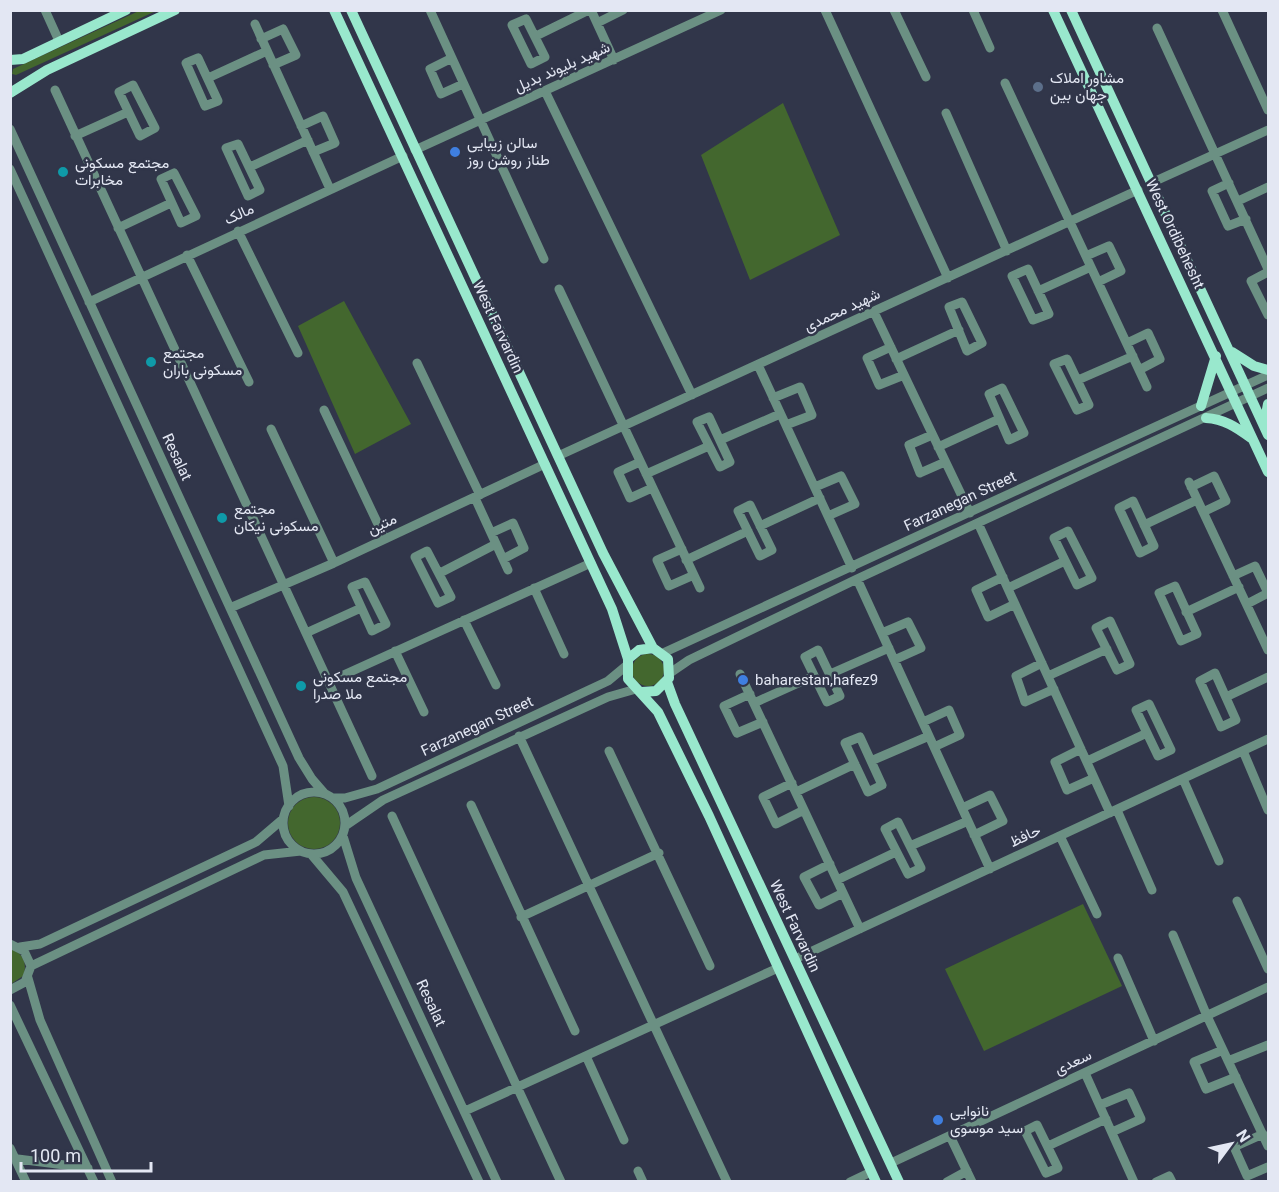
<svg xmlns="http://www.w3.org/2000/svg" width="1279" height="1192" font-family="Georgia,Vazirmatn,serif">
  <rect width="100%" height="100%" fill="#31364a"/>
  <path fill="#43672e" d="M141,10L156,11L16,75L12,74L13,69Z
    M783,103L840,235L750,280L701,155Z
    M344,301L411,424L355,454L298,326Z
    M632 670a16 16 0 1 1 32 0a16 16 0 1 1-32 0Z
    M288 823a26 26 0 1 1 52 0a26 26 0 1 1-52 0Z
    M1083,904L1122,986L984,1051L945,969Z
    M11,949C23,953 28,964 23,976L11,984Z"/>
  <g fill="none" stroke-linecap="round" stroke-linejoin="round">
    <path stroke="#6b9083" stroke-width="9" d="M45,10L59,41
      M430,10L544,259
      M591,10L614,60
      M825,10L948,278
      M894,10L926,77
      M973,10L990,48
      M1222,10L1268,110
      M526,19L545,57L531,64L512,25Z
      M597,23L623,10
      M255,24L330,189
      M1157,28L1268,269
      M536,36L589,10
      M261,39L283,29L296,55L273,65
      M198,58L218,101L205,106L186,63Z
      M452,58L430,69L441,94L463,84
      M208,78L267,51
      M1005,83L1147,387
      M133,85L155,128L140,136L119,92Z
      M55,90L372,776
      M545,91L692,395
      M946,113L1007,251
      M301,126L323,116L335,143L313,152
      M10,129L299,758L312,779L325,794
      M75,136L128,112
      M238,144L260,190L248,196L226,148Z
      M415,150L721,10
      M250,167L308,140
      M10,169L283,766L289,806
      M174,173L196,216L181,223L161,179Z
      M1151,183L1268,130
      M1229,183L1212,191L1228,226L1246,219
      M1238,201L1268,187
      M118,228L171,203
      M238,231L298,353
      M187,255L249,382
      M1086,256L1109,246L1121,271L1098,282
      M1028,269L1049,314L1033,320L1012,276Z
      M1268,272L1251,281L1268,315
      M559,289L700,588
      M1038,291L1091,267
      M89,302L403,156
      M962,302L982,343L967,351L949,307Z
      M874,312L970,513
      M1127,343L1148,333L1160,359L1139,370
      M891,347L867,358L879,385L904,375
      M896,359L959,330
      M1067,359L1089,405L1077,410L1054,364Z
      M417,363L480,495
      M758,365L852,568
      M1078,380L1133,356
      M1002,388L1024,433L1009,440L989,394Z
      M773,398L800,387L812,415L786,425
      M324,410L385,539
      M709,417L730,462L720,467L697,422Z
      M271,429L334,563
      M932,435L909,445L920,473L945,462
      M720,440L780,414
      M938,447L999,419
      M558,456L1138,190
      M640,462L618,472L630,498L652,488
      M646,474L709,446
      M1189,482L1268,650
      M815,487L841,476L855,504L828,516
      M1191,487L1214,476L1226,501L1203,512
      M475,498L508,570
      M1133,501L1154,546L1140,553L1119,508Z
      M750,505L772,550L760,556L738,511Z
      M978,523L1110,813
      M1144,525L1197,500
      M760,526L820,498
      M1068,531L1092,578L1077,585L1054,538Z
      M491,533L513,523L524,548L503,559
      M682,549L657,560L669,586L694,575
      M427,551L451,597L438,603L415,557Z
      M686,560L748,531
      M440,573L496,544
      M1233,576L1255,566L1268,593L1247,604
      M1003,577L976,590L988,617L1015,604
      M857,579L990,869
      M365,582L386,624L372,631L352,587Z
      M1175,586L1197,634L1181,641L1159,593Z
      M534,588L564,654
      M1008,588L1065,561
      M230,608L334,563L545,464
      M1186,612L1239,587
      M464,620L496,685
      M1110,621L1130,664L1117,670L1096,628Z
      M306,633L361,608
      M882,633L908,622L921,648L894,660
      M818,650L840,696L827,702L805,657Z
      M395,651L424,712
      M663,653L1268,375
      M1042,663L1016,676L1025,702L1054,689
      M670,673L689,660L857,579L1268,388
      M1215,673L1236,720L1221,727L1200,681Z
      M740,674L860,929
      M830,674L889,648
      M1048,676L1107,649
      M328,682L591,563
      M750,694L724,706L737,733L763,722
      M1226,697L1268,677
      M754,703L814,676
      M1149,704L1171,750L1158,756L1136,710Z
      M923,722L949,710L960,735L934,747
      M519,736L727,1182
      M860,737L882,785L868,792L845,743Z
      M1081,749L1055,762L1067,790L1094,778
      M609,751L710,966
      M1243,751L1268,810
      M871,761L929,736
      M1087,761L1147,733
      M1183,779L1219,861
      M792,783L763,797L776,824L804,810
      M796,792L855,764
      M283 823a31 31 0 1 1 62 0a31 31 0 1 1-62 0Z
      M333,798H345L377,789L608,681L626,666
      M471,805L575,1031
      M962,808L990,795L1003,821L974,835
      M1117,810L1152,890
      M392,816L561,1182
      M898,822L921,868L908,874L885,829Z
      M345,826L383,800L608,697L636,689
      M343,836L356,878L497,1182
      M1060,836L1097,914
      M910,846L968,821
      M311,854L343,892L479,1182
      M830,864L804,877L819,905L843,893
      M837,880L896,852
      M1237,901L1268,969
      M521,917L659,853
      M1173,935L1207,1016L1268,1146
      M10,944L24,951L31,966L25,982L10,990
      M20,947L40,944L256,842L283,819
      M1118,958L1154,1041
      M795,959L1268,739
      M31,966L264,855L301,851
      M28,978L40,1020L112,1182
      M10,1005L94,1182
      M1223,1050L1194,1062L1206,1089L1236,1077
      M586,1056L624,1140
      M1228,1061L1268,1045
      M1085,1073L1134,1182
      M1100,1105L1129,1093L1141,1119L1112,1132
      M465,1111L778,968
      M1037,1125L1058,1168L1046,1173L1025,1131Z
      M1263,1134L1234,1147L1247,1176L1268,1167
      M950,1136L972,1182
      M1048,1146L1106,1119
      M10,1148L26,1182
      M10,1158L88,1168
      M891,1163L1268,987
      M638,1171L643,1182
      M850,1182L871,1172
      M947,1182L967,1171
      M1156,1182L1169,1176L1172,1182"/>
    <path stroke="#99e8cd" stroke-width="10" d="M334,10L612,609L628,659
      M351,10L603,553L653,648
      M1053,10L1268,472
      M1071,10L1268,435
      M10,60L23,59L126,10
      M10,93L47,70L175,10
      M1232,352L1254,366L1268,370
      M1201,406L1216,356
      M1206,418C1224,419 1236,427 1251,438
      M1264,425L1268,404
      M667,682L675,704L899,1182
      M642,692L656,691L669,678L668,659L653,648L639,650L628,659V679L658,712L709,816L876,1182"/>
  </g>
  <circle fill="#5c6f8a" stroke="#31364a" stroke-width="2" cx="1038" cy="87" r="6"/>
  <g fill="#3f7fe0" stroke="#31364a" stroke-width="2">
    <circle cx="455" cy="152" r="6"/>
    <circle cx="743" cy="680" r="6"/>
    <circle cx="938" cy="1120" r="6"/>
  </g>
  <g fill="#0f9aa8" stroke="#31364a" stroke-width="2">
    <circle cx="63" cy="172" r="6"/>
    <circle cx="151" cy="362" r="6"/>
    <circle cx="222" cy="518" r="6"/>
    <circle cx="301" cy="686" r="6"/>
  </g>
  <g text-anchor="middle" stroke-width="5" stroke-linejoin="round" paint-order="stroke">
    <g font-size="15" fill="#e3e7f3" stroke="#31364a">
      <text transform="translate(562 67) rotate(-24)" y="5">شهید بلیوند بدیل</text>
      <text transform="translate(239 214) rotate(-25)" y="5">مالک</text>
      <text transform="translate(1175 234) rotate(65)" y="5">West Ordibehesht</text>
      <text transform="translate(842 310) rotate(-25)" y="5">شهید محمدی</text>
      <text transform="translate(498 327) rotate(65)" y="5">West Farvardin</text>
      <text transform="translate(177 457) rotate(65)" y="5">Resalat</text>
      <text transform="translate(960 501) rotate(-25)" y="5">Farzanegan Street</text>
      <text transform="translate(382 524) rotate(-25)" y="5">متین</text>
      <text transform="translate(477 726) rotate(-25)" y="5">Farzanegan Street</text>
      <text transform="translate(1025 836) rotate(-25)" y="5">حافظ</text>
      <text transform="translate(795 926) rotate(65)" y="5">West Farvardin</text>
      <text transform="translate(431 1003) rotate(65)" y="5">Resalat</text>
      <text transform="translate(1073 1062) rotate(-25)" y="5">سعدی</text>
    </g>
    <g font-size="15" fill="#e3e7f3" stroke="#31364a" text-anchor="start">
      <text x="1050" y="83">مشاور املاک<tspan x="1050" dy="17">جهان بین</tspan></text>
      <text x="467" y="148">سالن زیبایی<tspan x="467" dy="17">طناز روشن روز</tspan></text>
      <text x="75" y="168">مجتمع مسکونی<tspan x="75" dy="17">مخابرات</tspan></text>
      <text x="163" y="358">مجتمع<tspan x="163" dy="17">مسکونی باران</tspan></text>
      <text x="234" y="514">مجتمع<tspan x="234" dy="17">مسکونی نیکان</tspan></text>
      <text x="313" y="682">مجتمع مسکونی<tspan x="313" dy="17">ملا صدرا</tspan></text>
      <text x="755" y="685">baharestan,hafez9</text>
      <text x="950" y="1116">نانوایی<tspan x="950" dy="17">سید موسوی</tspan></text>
    </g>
  </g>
  <rect width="1279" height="1192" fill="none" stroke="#e3e7f3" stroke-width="24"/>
  <g transform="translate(1231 1144) rotate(57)" stroke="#31364a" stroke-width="4.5" paint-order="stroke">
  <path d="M0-4.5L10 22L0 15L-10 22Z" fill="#e3e7f3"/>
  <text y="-9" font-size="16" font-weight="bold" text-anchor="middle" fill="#e3e7f3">N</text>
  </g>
  <path d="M21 1162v9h130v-9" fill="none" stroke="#e3e7f3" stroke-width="3"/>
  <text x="30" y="1162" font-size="18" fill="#e3e7f3" stroke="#31364a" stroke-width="4.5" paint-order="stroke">100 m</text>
</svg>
